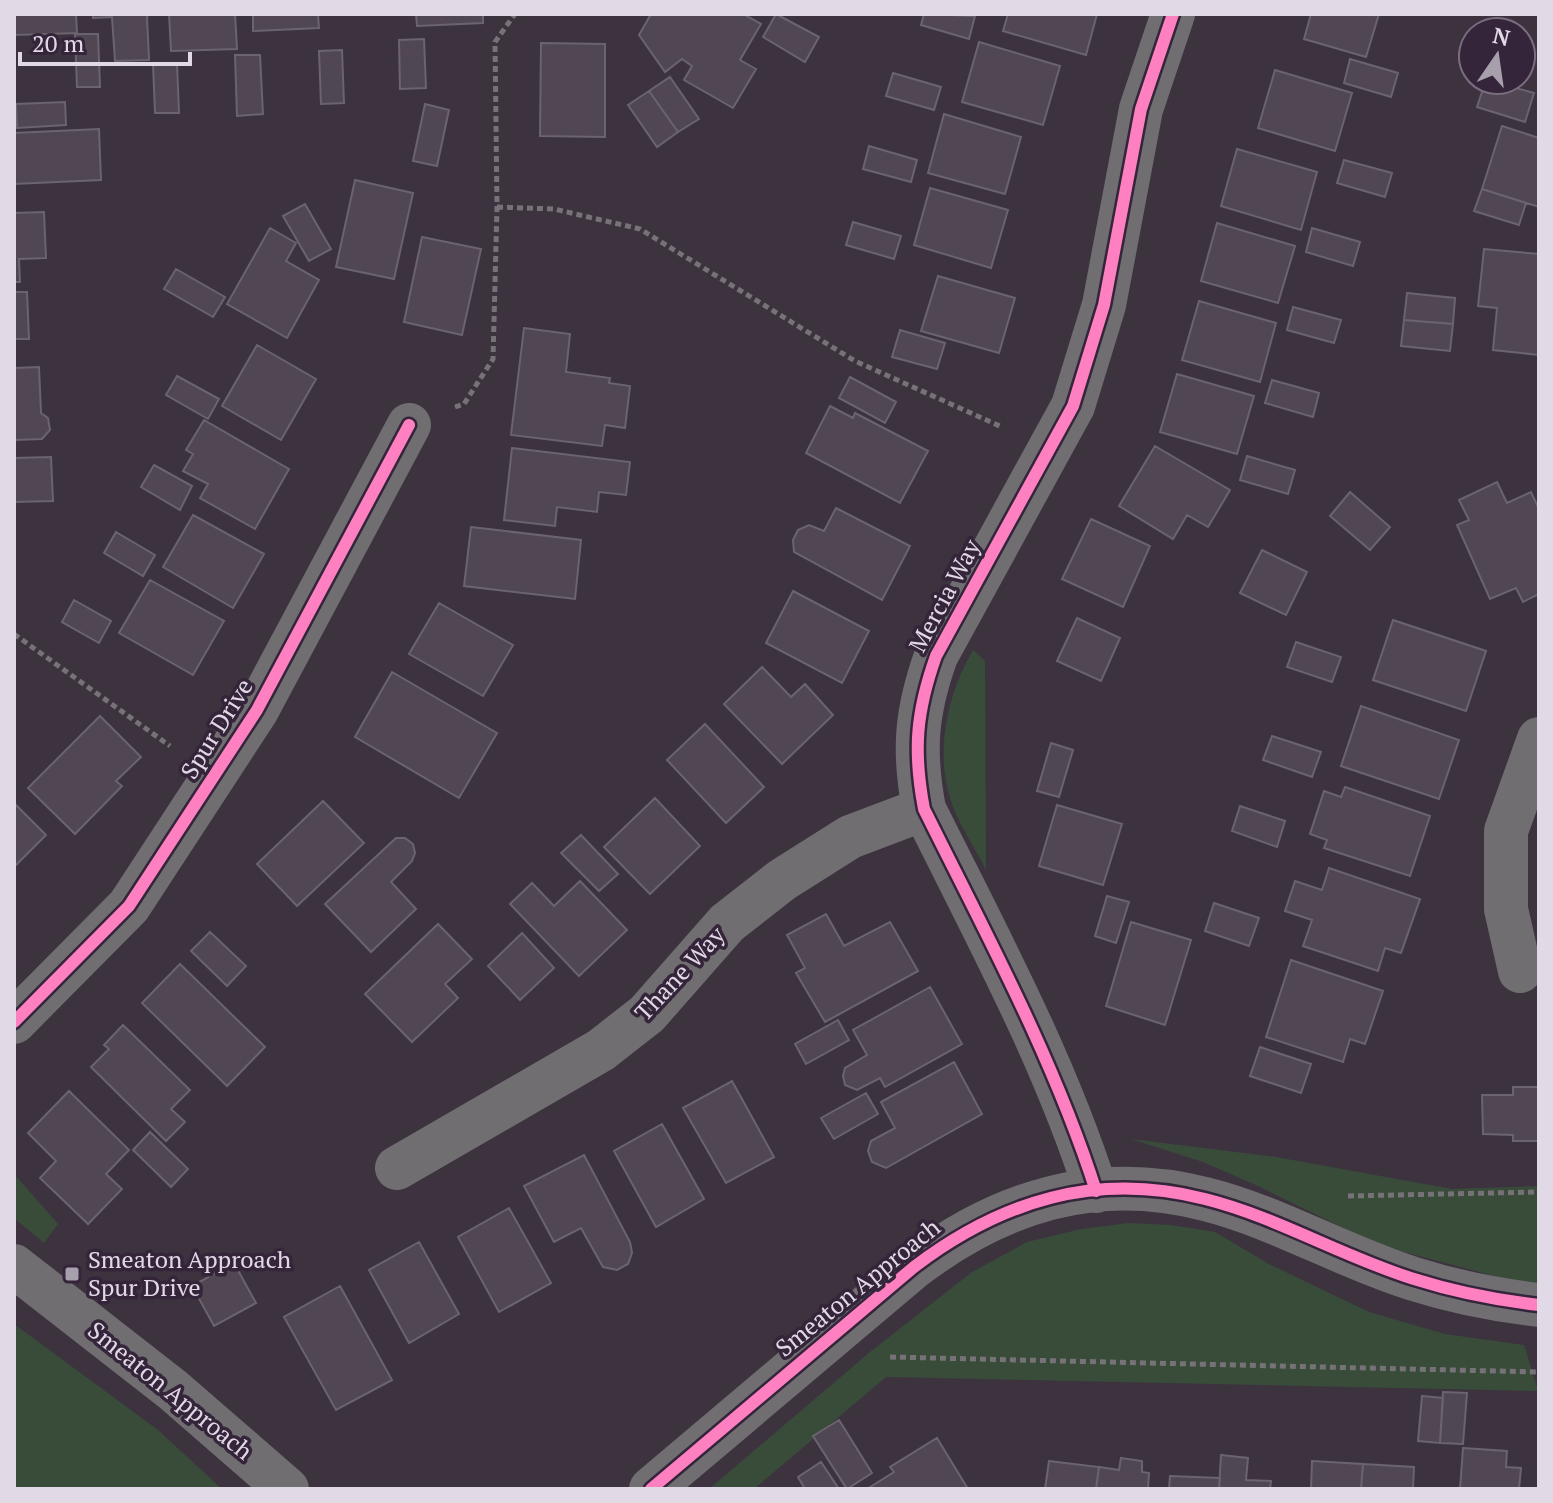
<svg xmlns="http://www.w3.org/2000/svg" width="1553" height="1503" font-family="'PT Serif',serif">
  <rect width="100%" height="100%" fill="#3c333f"/>
  <path fill="#394c3a" d="M973,650L985,661L986,870C977,852 965,834 957,816C932,763 945,698 973,650Z
    M1131,1139L1276,1157L1452,1189L1539,1186V1284L1513,1281L1378,1245L1258,1186L1203,1162Z
    M14,1174L58,1224L44,1243L14,1218Z
    M1129,1223L1171,1225L1215,1232L1269,1264L1369,1312L1445,1334L1524,1345L1538,1391L886,1377L754,1489H709L870,1352L972,1272L1027,1242L1081,1229Z
    M14,1324L158,1430L222,1489H14Z"/>
  <path fill="#504753" stroke="#6b636e" stroke-width="2" d="M14,14H76L77,33L15,35Z
    M93,14H151L147,16L149,60L115,61L112,17L93,18Z
    M169,14H235L237,49L171,51Z
    M253,14H318L319,28L253,31Z
    M416,14H483V23L417,26Z
    M651,14H743L761,24L740,60L756,69L733,108L684,80L692,66L682,59L665,72L639,35Z
    M776,14L819,37L805,62L763,37Z
    M924,14L975,16L969,39L921,25Z
    M1008,14H1097L1086,55L1003,31Z
    M1311,14H1379L1366,57L1304,39Z
    M75,34H98L100,87H77Z
    M424,39L426,88L400,89L399,40Z
    M979,42L1060,66L1043,125L962,102Z
    M541,43L605,44V137L540,136Z
    M342,50L344,103L321,104L319,51Z
    M235,55H260L263,114L237,116Z
    M1350,59L1398,73L1391,97L1344,83Z
    M177,63L179,113H155L153,64Z
    M1275,70L1352,93L1335,151L1258,128Z
    M893,73L941,87L934,110L886,96Z
    M670,77L699,119L678,132L649,91Z
    M1486,80L1534,93L1525,122L1477,107Z
    M649,91L678,132L657,147L628,105Z
    M65,102L66,125L17,128L16,104Z
    M425,104L449,110L437,166L413,161Z
    M944,114L1021,137L1005,194L928,173Z
    M1502,126L1539,138V207L1482,189Z
    M99,129L101,180L14,184V133Z
    M869,146L917,160L911,182L863,169Z
    M1237,149L1317,172L1301,230L1221,206Z
    M1344,160L1392,173L1385,197L1337,183Z
    M355,180L413,193L394,279L336,267Z
    M930,188L1008,210L991,268L914,245Z
    M1482,189L1526,203L1519,225L1474,211Z
    M305,204L331,249L309,261L283,216Z
    M44,212L46,258L19,259L20,282H14V213Z
    M853,222L901,236L894,259L846,245Z
    M1217,223L1295,246L1278,303L1201,281Z
    M270,228L296,243L286,261L319,280L287,338L227,304Z
    M1312,228L1360,242L1353,266L1306,252Z
    M422,237L481,249L462,335L404,322Z
    M1484,249L1539,254V355L1493,350L1497,308L1478,306Z
    M176,269L225,297L213,317L164,289Z
    M938,276L1015,298L999,353L921,331Z
    M14,292H27L29,339H14Z
    M1407,293L1455,298L1453,324L1404,320Z
    M1199,301L1276,323L1260,382L1182,360Z
    M1293,307L1341,320L1334,343L1287,330Z
    M1404,320L1453,324L1450,351L1401,346Z
    M524,328L570,334L566,372L610,378L609,383L630,386L625,428L605,425L602,446L511,435Z
    M900,330L945,343L937,369L892,357Z
    M257,345L316,379L281,440L222,406Z
    M39,367L41,413L48,418L50,430L42,439L14,440V368Z
    M1177,374L1254,396L1237,454L1160,432Z
    M177,376L219,399L208,419L166,395Z
    M850,377L896,402L885,423L839,398Z
    M1272,380L1319,393L1313,417L1265,403Z
    M830,406L853,418L855,413L928,451L900,503L806,453Z
    M204,420L289,469L255,529L200,498L208,484L183,471L193,454L186,450Z
    M1155,446L1230,490L1208,527L1187,515L1173,539L1119,506Z
    M512,448L630,462L626,495L599,492L597,512L557,507L555,526L504,520Z
    M1247,456L1295,470L1288,494L1240,480Z
    M51,457L53,501L14,502V458Z
    M154,465L192,486L180,510L141,487Z
    M1497,482L1507,503L1531,492L1539,509V594L1523,602L1516,588L1490,599L1457,525L1469,520L1459,500Z
    M1350,492L1390,527L1370,550L1330,516Z
    M836,508L910,546L882,600L794,552L793,540L798,530L809,525L824,531Z
    M193,515L264,554L233,608L163,567Z
    M1091,519L1150,546L1123,607L1062,579Z
    M471,527L581,540L575,599L464,586Z
    M116,532L155,555L143,576L104,553Z
    M1262,550L1307,572L1286,615L1240,593Z
    M150,580L224,621L193,675L119,633Z
    M793,591L869,631L842,683L766,643Z
    M74,600L111,621L99,643L62,622Z
    M439,603L513,645L483,696L409,654Z
    M1077,618L1120,638L1101,681L1057,661Z
    M1393,620L1486,651L1466,711L1373,680Z
    M1296,642L1341,657L1332,682L1287,667Z
    M762,667L791,697L805,684L833,715L782,764L724,704Z
    M392,672L497,733L459,798L355,737Z
    M1361,706L1459,740L1439,799L1341,766Z
    M100,716L141,757L116,781L122,786L75,834L28,788Z
    M705,724L764,787L726,823L667,760Z
    M1272,736L1321,752L1312,777L1263,760Z
    M1051,743L1073,750L1059,797L1037,791Z
    M1345,787L1430,816L1410,876L1324,848L1327,840L1310,834L1324,791L1341,797Z
    M655,798L700,846L650,894L604,847Z
    M323,801L364,843L297,906L257,864Z
    M14,803L46,835L14,867Z
    M1057,805L1122,824L1103,885L1039,866Z
    M1240,806L1285,821L1277,847L1232,831Z
    M581,835L618,874L599,891L561,853Z
    M396,838H405L413,844L415,853L412,861L391,882L416,909L371,952L325,904Z
    M1329,868L1420,899L1401,953L1385,948L1378,971L1303,946L1312,920L1285,911L1295,881L1322,890Z
    M580,881L627,930L579,976L510,904L532,883L554,906Z
    M1107,896L1129,902L1116,943L1095,936Z
    M1214,903L1259,918L1249,946L1205,931Z
    M826,914L844,946L890,922L918,971L825,1022L796,973L805,968L787,935Z
    M1131,922L1191,940L1165,1025L1106,1006Z
    M438,924L472,959L445,984L458,998L412,1042L365,994Z
    M210,932L246,966L227,986L191,951Z
    M522,933L554,968L520,1000L488,966Z
    M1291,960L1383,991L1365,1044L1350,1039L1343,1062L1266,1037Z
    M180,964L265,1047L227,1086L142,1003Z
    M930,987L962,1044L885,1087L880,1078L857,1090L845,1085L843,1076L845,1068L867,1055L853,1030Z
    M838,1020L849,1040L806,1064L795,1044Z
    M123,1025L190,1090L171,1109L185,1122L166,1141L91,1067L109,1049L104,1045Z
    M1260,1047L1311,1064L1301,1093L1250,1076Z
    M954,1062L982,1114L886,1168L872,1162L868,1151L871,1141L895,1128L881,1102Z
    M732,1081L774,1157L726,1183L683,1108Z
    M1513,1087H1539V1141H1513V1135L1483,1134L1482,1095H1513Z
    M69,1091L129,1150L106,1174L122,1189L88,1224L40,1178L56,1161L28,1133Z
    M866,1093L878,1114L834,1139L821,1118Z
    M662,1124L704,1199L656,1227L614,1151Z
    M150,1132L188,1169L171,1187L133,1150Z
    M584,1155L630,1242L632,1253L628,1264L617,1270L603,1267L581,1228L554,1242L524,1186Z
    M509,1208L551,1283L499,1312L458,1237Z
    M419,1242L459,1314L409,1343L369,1270Z
    M234,1263L256,1303L214,1326L192,1286Z
    M340,1286L392,1380L336,1410L284,1317Z
    M1443,1392L1467,1393L1463,1444L1440,1443Z
    M1422,1396L1443,1398L1440,1443L1418,1441Z
    M839,1420L872,1473L847,1489L813,1436Z
    M937,1438L968,1489H867L894,1472L890,1467Z
    M1463,1448L1507,1451L1506,1467L1521,1468L1519,1489H1460Z
    M1221,1455L1248,1458L1246,1480L1271,1481L1270,1489H1219Z
    M1121,1458L1142,1461V1472L1149,1473L1148,1489H1096L1099,1467L1119,1470Z
    M1049,1461L1099,1467L1096,1489H1045Z
    M1312,1461L1363,1464L1361,1489H1311Z
    M821,1462L839,1489H805L798,1477Z
    M1363,1464L1414,1467L1413,1489H1361Z
    M1170,1476L1220,1478L1219,1489H1169Z"/>
  <g fill="none" stroke-linecap="round" stroke-linejoin="round">
    <path stroke="#767277" stroke-width="5" stroke-dasharray="6 4" stroke-linecap="butt" d="M497,207L554,209L640,229L855,361L1002,427
      M455,407L464,404L493,359L497,207L495,42L515,14
      M14,634L170,746
      M1348,1196L1539,1192
      M890,1357L1539,1372"/>
    <path stroke="#716e72" stroke-width="44" d="M1520,971L1506,909V831L1539,739
      M14,1022L129,906L257,710L409,425
      M397,1168L601,1050L647,1014L727,923L782,880L850,837L924,809
      M1096,1191C1053,1057 986,934 924,809C913,751 916,712 936,656L1073,406L1104,305L1141,109L1173,14
      M14,1266L173,1390L287,1489
      M651,1489L914,1267C1001,1201 1096,1171 1205,1199C1277,1217 1343,1257 1414,1279C1455,1292 1496,1300 1539,1305"/>
    <g stroke="#34253a" stroke-width="17">
      <path id="cycleway" d="M14,1022L129,906L257,710L409,425
        M1096,1191C1053,1057 986,934 924,809C913,751 916,712 936,656L1073,406L1104,305L1141,109L1173,14
        M651,1489L914,1267C1001,1201 1096,1171 1205,1199C1277,1217 1343,1257 1414,1279C1455,1292 1496,1300 1539,1305"/>
    </g>
    <use href="#cycleway" stroke="#ff80c0" stroke-width="12"/>
  </g>
  <rect fill="#a89fac" stroke="#34253a" stroke-width="3" x="64" y="1266" width="16" height="16" rx="4"/>
  <g text-anchor="middle" stroke-width="7" stroke-linejoin="round" paint-order="stroke">
    <g font-size="24" fill="#e2d9e7" stroke="#34253a">
      <text transform="translate(945 596) rotate(-62)" y="8">Mercia Way</text>
      <text transform="translate(217 729) rotate(-58)" y="8">Spur Drive</text>
      <text transform="translate(680 974) rotate(-47)" y="8">Thane Way</text>
      <text transform="translate(858 1288) rotate(-39)" y="8">Smeaton Approach</text>
      <text transform="translate(170 1391) rotate(39)" y="8">Smeaton Approach</text>
    </g>
    <g font-size="24" fill="#e2d9e7" stroke="#34253a" text-anchor="start">
      <text x="88" y="1268">Smeaton Approach<tspan x="88" dy="28">Spur Drive</tspan></text>
    </g>
  </g>
  <rect width="1553" height="1503" fill="none" stroke="#e2d9e7" stroke-width="32"/>
  <g transform="translate(1497 56) rotate(13)"><circle r="38" fill="#34253a" stroke="#7a6d7f" stroke-width="2"/>
  <path d="M0-6L14 30L0 20L-14 30Z" fill="#a89fac"/>
  <text y="-12" font-size="22" font-weight="bold" text-anchor="middle" fill="#e2d9e7">N</text>
  </g>
  <path d="M20 52v12h170v-12" fill="none" stroke="#e2d9e7" stroke-width="4"/>
  <text x="32" y="52" font-size="24" fill="#e2d9e7" stroke="#34253a" stroke-width="6" paint-order="stroke">20 m</text>
</svg>
